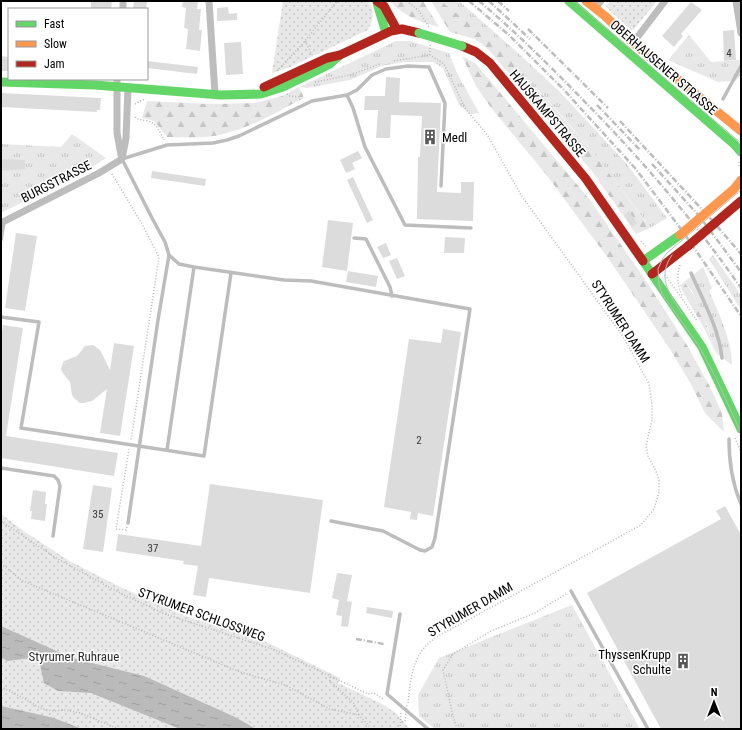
<svg xmlns="http://www.w3.org/2000/svg" width="742" height="730" font-family="'Roboto Condensed',sans-serif">
  <defs>
    <pattern id="grass-tufts" width="24" height="20" patternUnits="userSpaceOnUse"><rect width="24" height="20" fill="#e8e8e8"/><path d="M3 7l-1-3M5 7V3M7 7l1-3M15 17l-1-3M17 17v-4M19 17l1-3" fill="none" stroke="#c5c5c5"/></pattern>
    <pattern id="forest-firs" width="22" height="20" patternUnits="userSpaceOnUse"><rect width="22" height="20" fill="#e8e8e8"/><path d="M5 1l3.5 6h-7zM16 11l3.5 6h-7z" fill="#c5c5c5"/></pattern>
    <pattern id="park-dots" width="8" height="8" patternUnits="userSpaceOnUse"><rect width="8" height="8" fill="#e8e8e8"/><path d="M2 2h.1M6 6h.1" fill="none" stroke="#c5c5c5" stroke-width="1.8" stroke-linecap="round"/></pattern>
    <pattern id="water-ripples" width="26" height="14" patternUnits="userSpaceOnUse"><rect width="26" height="14" fill="#bababa"/><path d="M2 4q2-2 4 0t4 0M15 11q2-2 4 0t4 0" fill="none" stroke="#9e9e9e"/></pattern>
  </defs>
  <rect width="100%" height="100%" fill="#fff"/>
  <path fill="url(#grass-tufts)" d="M441,1H459L518,53L560,92L626,163L667,218L650,228C633,204 615,181 597,158C551,100 499,46 441,1Z
    M689,35L711,62L741,60V74L736,81L718,82L668,60Z
    M396,41H410L449,53L457,73L479,113L470,114L459,105L443,68L433,62H404L382,66L350,80L307,88L299,87Z
    M72,134L106,158L91,168L1,213V144L61,147Z
    M713,255L741,295V310L709,259Z
    M703,267L712,288L709,291C719,314 732,340 732,365L717,354L713,347L708,327L692,291L684,282Z
    M572,605L640,729H435L419,716L418,695L439,658Z"/>
  <path fill="url(#forest-firs)" d="M390,1H423L439,27C420,22 403,16 390,1Z
    M431,1H441L470,24L512,62L549,102L597,157L650,228L636,234L591,170L487,48L475,39L450,32Z
    M462,56L476,64L590,200L646,281L687,345L710,387L722,413L724,432L705,413L691,384L668,346L608,258L548,177L489,105L476,86Z
    M299,87L304,98C278,111 251,128 223,134C205,139 186,137 167,137L154,121L142,118L147,101L210,104L255,103L282,96Z
    M684,282C699,299 707,324 713,347L705,330L683,292L680,285Z"/>
  <path fill="url(#park-dots)" d="M283,1H368C376,10 373,21 368,30L290,67L272,73Z
    M611,1H657L634,29L631,30L607,8L606,6Z
    M1,514L25,532L68,560L116,585L185,616L262,640L340,678L338,683L382,704L396,713L410,729H1Z"/>
  <path fill="url(#water-ripples)" d="M1,626L72,658L144,676L235,717L256,729H180L91,693L58,691L44,683L40,665L32,658L7,661L1,657Z
    M1,706L54,718L82,729H1Z"/>
  <path fill="#dcdcdc" d="M91,1H112L111,9H91Z
    M134,1H147L146,9H133Z
    M183,1H198L197,9H201L199,30H202L200,51L186,49L188,29L184,28L186,8L182,7Z
    M691,2L702,10L681,34L683,36L674,47L662,36Z
    M228,7L229,14L237,13V20L217,21V8Z
    M734,30L736,60L724,61L723,31Z
    M241,42L243,74L226,75L224,43Z
    M1,56L9,57V71H1Z
    M147,61L198,67L197,74L147,68Z
    M386,77L400,78L399,102L441,103L437,192L461,193V182H474L473,221L417,219L418,157H420L422,116L391,115L390,138H376L378,110H364L365,96H385Z
    M1,93L101,98L100,110H97V112L1,107Z
    M358,151L362,158L352,163L355,169L346,173L340,160Z
    M1,159L25,160V169L1,171Z
    M152,171L206,179L205,186L151,178Z
    M353,177L373,220L367,223L347,180Z
    M629,211L637,223L632,227L624,215Z
    M328,220L353,223L347,271L322,267Z
    M16,233L37,236L25,311L5,308Z
    M445,237L465,238L464,253H444Z
    M386,243L391,255L383,258L377,247Z
    M397,258L405,276L397,279L389,261Z
    M348,271L378,276L376,287L346,282Z
    M3,325L23,328L6,436L118,453L114,476L1,458V339Z
    M443,329L461,332L433,516L418,513L417,520L410,519L411,512L384,507L409,339L441,343Z
    M114,343L134,346L120,436L100,433L107,389L92,401L84,403H80L74,398L72,395L70,382L62,372L61,368L64,361L77,356L85,346L93,345L100,350L110,370Z
    M210,484L323,500L310,593L209,578L206,597L193,595L198,566L183,564L184,561L116,551L118,534L201,546Z
    M93,485L112,488L103,552L83,549Z
    M33,490L46,492L45,504H47L45,521L31,519L32,511H30Z
    M725,506L741,535V729H661L587,593L721,519L716,511Z
    M337,573L352,575L347,601L352,602L348,627L341,626L342,616L336,615L339,600L332,598Z
    M367,607L393,611L392,618L366,613Z"/>
  <g fill="none" stroke-linecap="round" stroke-linejoin="round">
    <path stroke="#b8b8b8" stroke-width="1.5" stroke-dasharray="1 2" stroke-linecap="butt" d="M407,1L419,11L429,27
      M305,41L312,55
      M430,45V55
      M394,61L430,55L444,64L465,108L488,136L521,195L624,338L649,384L652,405V420L646,446L648,456L656,471L659,481V492L654,509L641,525L459,625C449,630 438,635 429,643C412,657 410,683 408,704
      M277,71L305,41L337,1
      M315,82L350,75L380,64
      M287,94L289,96L299,97L300,100
      M135,104L142,100L146,99
      M135,117C139,120 143,120 148,121C157,123 160,133 164,140
      M739,162V168
      M112,174L142,224L159,257L131,440
      M641,241L646,247
      M680,265C676,277 678,285 682,296
      M665,275L683,300L697,321
      M735,438L741,452
      M1,521L56,558L118,592L165,614L275,650L368,694L374,693L383,699
      M127,527L126,530L116,529L129,449
      M1,564L23,581L240,672L285,685L330,709L359,715L369,726L370,729
      M330,677V681L353,702L359,715
      M1,687L16,694L42,709L54,711L65,710L80,713L119,729
      M400,729L401,713
      M457,729L453,716L443,670L453,654L491,631L535,613L566,594"/>
    <path stroke="#bdbdbd" stroke-width="3.5" d="M347,95L353,108L365,147L405,225L471,228
      M723,99L741,66
      M354,238L366,239L390,287L392,296
      M1,240L4,222
      M169,255L179,264L194,267L284,280L311,281L470,309L435,538L432,547L425,551L420,550L383,531L331,521
      M691,273C703,300 719,329 722,358
      M1,317L39,322L21,428L204,456L231,273
      M729,439C729,462 732,483 741,504
      M167,450L194,267
      M1,468L54,476L58,480L60,486L53,536
      M128,523L158,320L169,255L165,242L152,218L122,159L167,145L213,143L227,140L239,136L312,101L347,95L357,90L372,75L386,69L408,66L429,67L445,103L441,186
      M571,591L648,729
      M400,614L387,694L428,729"/>
    <path stroke="#bdbdbd" stroke-width="7" d="M209,1L215,94
      M736,1L741,33
      M595,8L601,1
      M123,9V1
      M633,43L665,1
      M117,79V133L121,155
      M1,223L99,173L122,159L126,138L128,88"/>
    <path stroke="#63d668" stroke-width="9" d="M569,1L734,144L741,152
      M377,3L386,33
      M1,82L95,85L221,95L261,94L283,87L310,74L330,64L340,55
      M680,235L643,261L702,347L741,429"/>
    <path stroke="#ff974d" stroke-width="9" d="M586,1L605,16L633,43L741,131"/>
    <path stroke="#b3261e" stroke-width="9" d="M377,1L384,6L397,30
      M462,46L476,52L490,63L586,179L643,261
      M264,87L327,58L340,55L391,31L402,29L419,33
      M652,274L688,246"/>
    <path stroke="#bdbdbd" stroke-width="1" d="M574,1L741,143
      M741,190L667,253L663,258L658,269L659,284L662,294L699,346L716,378L741,433
      M672,255C656,278 670,295 683,315"/>
    <path stroke="#bdbdbd" stroke-width="2.5" stroke-dasharray="6 2 1 2" stroke-linecap="butt" d="M469,1L510,36L564,90L635,168L681,229L741,316
      M479,1C517,33 552,68 587,104C643,161 695,222 741,288
      M489,1L530,39
      M498,1L509,11
      M528,29L608,108
      M597,105L640,150
      M620,121L710,218L741,254
      M652,164L700,217L741,272
      M356,639L384,644"/>
    <path stroke="#b8b8b8" stroke-width="1.5" stroke-dasharray="1 2" stroke-linecap="butt" d="M402,722L405,721L407,705"/>
    <path stroke="#63d668" stroke-width="9" d="M419,33L462,46"/>
    <path stroke="#ff974d" stroke-width="9" d="M680,235L734,189L741,180"/>
    <path stroke="#b3261e" stroke-width="9" d="M688,246L741,201"/>
  </g>
  <defs>
    <g id="building-bare" transform="scale(1.2)"><path d="M-4-6H4V6H1V3H-1V6H-4ZM-2.5-4.3h1.7v1.8h-1.7ZM.8-4.3h1.7v1.8H.8ZM-2.5-1h1.7V.8h-1.7ZM.8-1h1.7V.8H.8Z" fill="#595959" stroke="#fff" stroke-width="2.5" paint-order="stroke"/></g>
  </defs>
  <g fill-rule="evenodd">
    <use href="#building-bare" x="430" y="137"/>
    <use href="#building-bare" x="683" y="661"/>
  </g>
  <g text-anchor="middle" stroke-width="3" stroke-linejoin="round" paint-order="stroke">
    <g font-size="11" fill="#373737">
      <text x="729" y="57">4</text>
      <text x="419" y="444">2</text>
      <text x="98" y="518">35</text>
      <text x="153" y="552">37</text>
    </g>
    <g font-size="13" fill="#000" stroke="#fff">
      <text transform="translate(664 67) rotate(41)" y="5">OBERHAUSENER STRASSE</text>
      <text transform="translate(548 113) rotate(50)" y="5">HAUSKAMPSTRASSE</text>
      <text transform="translate(56 181) rotate(-27)" y="5">BURGSTRASSE</text>
      <text transform="translate(621 321) rotate(57)" y="5">STYRUMER DAMM</text>
      <text transform="translate(470 609) rotate(-30)" y="5">STYRUMER DAMM</text>
      <text transform="translate(202 614) rotate(20)" y="5">STYRUMER SCHLOSSWEG</text>
    </g>
    <g font-size="13" fill="#000" stroke="#fff" text-anchor="start">
      <text x="442" y="142">Medl</text>
      <text x="671" y="659" text-anchor="end">ThyssenKrupp<tspan x="671" dy="15">Schulte</tspan></text>
    </g>
    <g font-size="13" fill="#2d2d2d" stroke="#fff">
      <text x="74" y="661">Styrumer Ruhraue</text>
    </g>
  </g>
  <rect width="742" height="730" fill="none" stroke="#000000" stroke-width="4"/>
  <rect x="8" y="8" width="140" height="72" fill="#ffffff" stroke="#999999"/>
  <rect x="16" y="21" width="20" height="6" fill="#63d668" stroke="#999999"/>
  <text x="44" y="28" font-size="12" fill="#000000">Fast</text>
  <rect x="16" y="41" width="20" height="6" fill="#ff974d" stroke="#999999"/>
  <text x="44" y="48" font-size="12" fill="#000000">Slow</text>
  <rect x="16" y="61" width="20" height="6" fill="#b3261e" stroke="#999999"/>
  <text x="44" y="68" font-size="12" fill="#000000">Jam</text>
  <g transform="translate(714 702)" stroke="#ffffff" stroke-width="3" paint-order="stroke">
  <path d="M0-3L7 15L0 10L-7 15Z" fill="#000000"/>
  <text y="-6" font-size="11" font-weight="bold" text-anchor="middle" fill="#000000">N</text>
  </g>
</svg>
